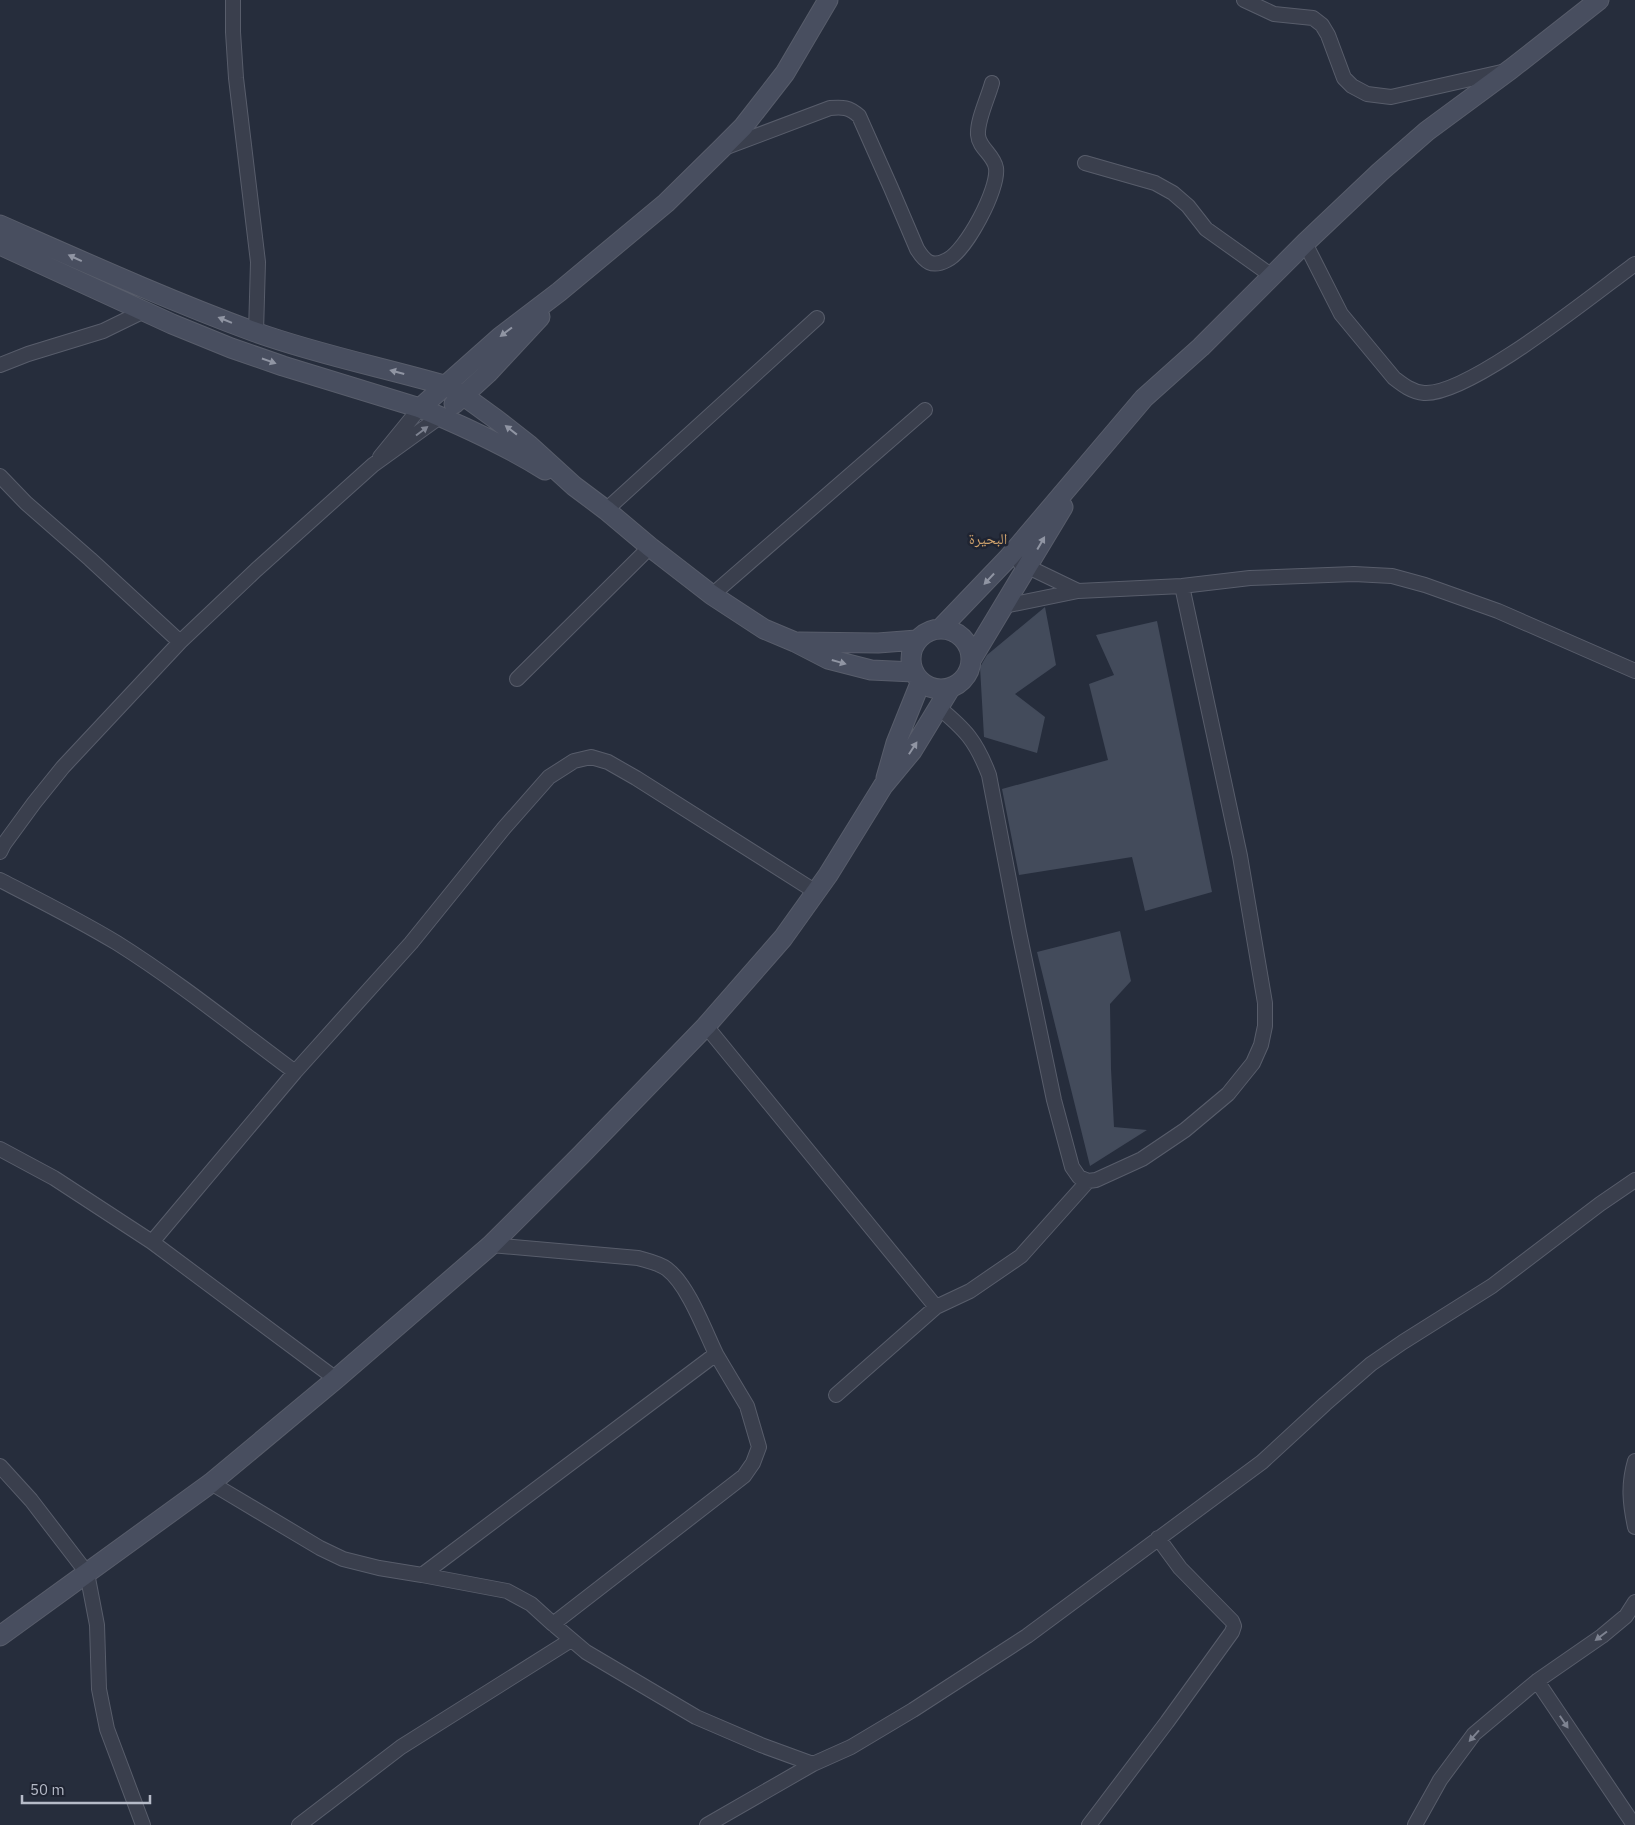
<svg xmlns="http://www.w3.org/2000/svg" width="1635" height="1825" font-family="'IBM Plex Sans','Noto Naskh Arabic',sans-serif">
  <rect width="100%" height="100%" fill="#262d3c"/>
  <path fill="#434b5b" d="M1045,607L1056,665L1015,694L1045,717L1037,753L984,737L980,667L987,655Z
    M1157,621L1212,892L1145,911L1132,857L1019,875L1002,789L1108,760L1089,684L1114,675L1096,635Z
    M1120,931L1131,981L1110,1004L1111,1069L1114,1127L1147,1130L1090,1166L1037,952Z"/>
  <g fill="none" stroke-linecap="round" stroke-linejoin="round">
    <g stroke="#585d6b" stroke-width="16">
      <path id="street" d="M233,0V32L236,78L258,262L256,332
        M1244,0L1274,14L1313,18L1322,25L1328,35L1344,78L1352,86L1367,94L1391,97L1506,71
        M724,148L830,108C843,107 849,107 859,116L891,188L917,249C925,262 932,268 947,260C966,251 999,189 996,168C994,155 979,148 978,135C977,120 988,98 992,83
        M1085,163L1155,183L1173,193L1188,206L1206,229L1272,276
        M1305,243L1341,314L1394,378C1403,385 1412,392 1424,393C1469,396 1595,293 1635,264
        M0,365L28,354L103,331L144,311
        M380,457L420,408
        M0,476L26,503L90,559L180,642
        M606,510L817,318
        M1020,563L1078,591
        M712,595L925,410
        M1004,606L1078,591L1182,586L1250,578L1354,574L1392,576L1425,585L1498,611L1635,671
        M517,679L650,547
        M938,707C966,730 976,741 989,775L1019,932L1054,1100L1072,1167L1079,1177L1088,1181L1096,1180L1142,1159L1185,1130L1228,1094L1253,1063L1261,1045L1265,1026V1003L1240,856L1182,586
        M0,852L4,844L34,803L63,767L180,642L256,570L373,465L441,416
        M0,880C39,900 79,920 117,943C179,982 237,1029 295,1072
        M706,1026L936,1307L970,1291L1021,1256L1088,1181
        M0,1149L54,1178L152,1242L336,1379
        M152,1242L295,1072L411,943L504,828L549,777L574,761L591,757L608,762L636,778L816,892
        M836,1395L936,1307
        M1635,1461C1628,1485 1630,1503 1635,1527
        M0,1466L31,1500L87,1573L97,1625L99,1689L107,1729L143,1825
        M211,1483L320,1548L343,1559L379,1568L422,1575L507,1591L531,1604L553,1624L586,1652L696,1717L761,1745L813,1764
        M422,1575L716,1354C704,1329 688,1285 667,1269C659,1263 648,1261 638,1258L491,1245
        M553,1624L744,1476L753,1463L759,1447L747,1406L716,1354
        M1537,1681L1634,1825
        M299,1825L401,1747L571,1640
        M707,1825L813,1764L851,1747L913,1710L1027,1636L1262,1462L1325,1404L1371,1364L1403,1342L1492,1286L1600,1204L1635,1180
        M1089,1825L1167,1722L1232,1632L1234,1626L1232,1621L1180,1568L1158,1538
        M1415,1825L1440,1780L1474,1734L1537,1681L1602,1636L1626,1616L1635,1602"/>
    </g>
    <g stroke="#585d6b" stroke-width="21">
      <path id="secondary" d="M0,225C84,262 168,300 255,332C316,354 381,367 444,385L464,396L497,420L529,445L574,486L606,510L650,547L712,595L764,629L795,642L828,659L871,670L914,672
        M0,245L172,324L231,348L283,366L420,408C463,426 505,445 545,470
        M454,404L488,373L540,317
        M420,408L500,337L559,292L666,203L721,149L743,127L785,73L828,0
        M940,629L1009,557L1144,398L1201,347L1305,243L1380,172L1427,131L1511,69L1599,0
        M911 659a30 30 0 1 1 60 0a30 30 0 1 1-60 0Z
        M799,642L878,643L917,640
        M971,660L1063,507
        M886,778L896,743L921,681
        M0,1636L211,1483L336,1379L491,1245L581,1155L706,1026L783,938L828,875L883,786L912,751L951,687"/>
    </g>
    <use href="#street" stroke="#3a3f4d" stroke-width="14"/>
    <use href="#secondary" stroke="#484e5f" stroke-width="19"/>
  </g>
  <defs><path id="oneway-solid" d="M-6-.8H1V-3.2L6.5 0L1 3.2V.8H-6Z" transform="scale(1.25)"/></defs>
  <g fill="#9095a3">
    <use href="#oneway-solid" transform="translate(75 258) rotate(-155)"/>
    <use href="#oneway-solid" transform="translate(225 320) rotate(-158)"/>
    <use href="#oneway-solid" transform="translate(506 332) rotate(143)"/>
    <use href="#oneway-solid" transform="translate(269 361) rotate(19)"/>
    <use href="#oneway-solid" transform="translate(397 372) rotate(-165)"/>
    <use href="#oneway-solid" transform="translate(511 430) rotate(-142)"/>
    <use href="#oneway-solid" transform="translate(1041 543) rotate(-60)"/>
    <use href="#oneway-solid" transform="translate(989 579) rotate(133)"/>
    <use href="#oneway-solid" transform="translate(839 662) rotate(16)"/>
    <use href="#oneway-solid" transform="translate(913 748) rotate(-57)"/>
  </g>
  <g fill="#7e8391">
    <use href="#oneway-solid" transform="translate(422 431) rotate(-37)"/>
    <use href="#oneway-solid" transform="translate(1601 1636) rotate(143)"/>
    <use href="#oneway-solid" transform="translate(1564 1722) rotate(56)"/>
    <use href="#oneway-solid" transform="translate(1474 1736) rotate(132)"/>
  </g>
  <g text-anchor="middle" stroke-width="5" stroke-linejoin="round" paint-order="stroke">
    <g font-size="15" fill="#cda16c" stroke="#1f2432">
      <text x="988" y="544">البحيرة</text>
    </g>
  </g>
  <path d="M22 1795v8h128v-8" fill="none" stroke="#b6bbc8" stroke-width="2.5"/>
  <text x="30" y="1795" font-size="15" fill="#b6bbc8" stroke="#1f2432" stroke-width="4" paint-order="stroke">50 m</text>
</svg>
